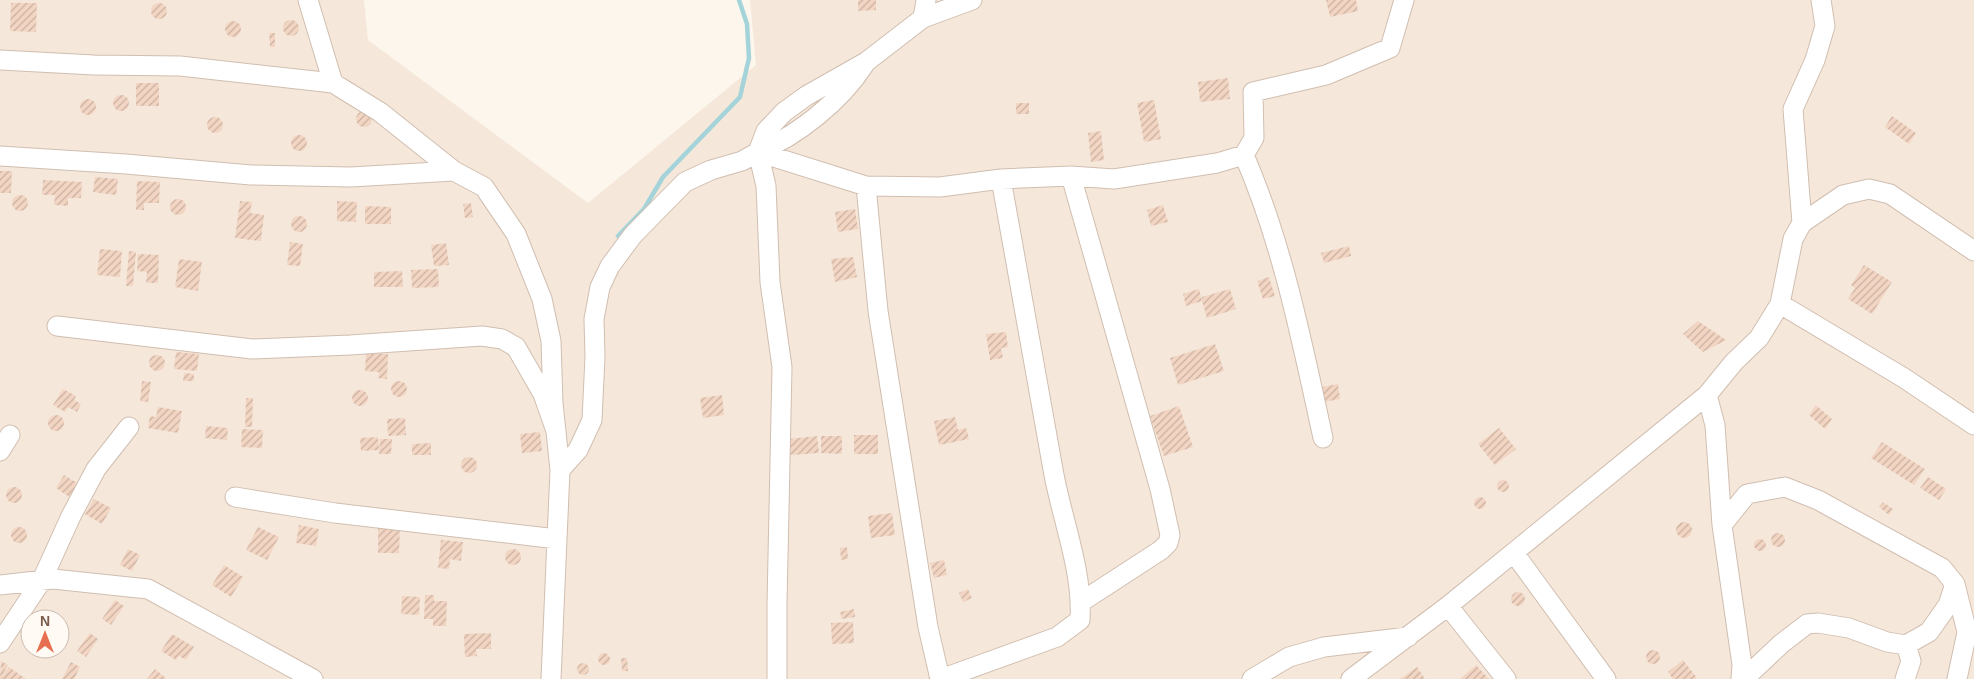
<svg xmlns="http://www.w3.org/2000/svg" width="1974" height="679" font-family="Arial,sans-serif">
  <defs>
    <pattern id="building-hatch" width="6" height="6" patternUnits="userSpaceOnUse" patternTransform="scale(1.25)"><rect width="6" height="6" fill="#f3d5c3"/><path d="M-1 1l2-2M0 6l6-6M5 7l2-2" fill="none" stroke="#cab0a1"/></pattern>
  </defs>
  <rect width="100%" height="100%" fill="#fdf6ec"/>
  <path fill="#f5e8da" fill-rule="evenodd" d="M0,0H364L368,40L588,203L756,65L750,0H1974V679H0ZM30,619H60V649H30Z"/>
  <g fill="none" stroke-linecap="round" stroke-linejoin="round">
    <path stroke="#a5d3da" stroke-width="4.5" d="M618,236L644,209L663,177L740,97L749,58L747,24L739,0"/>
  </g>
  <path fill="url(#building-hatch)" d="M858,0H876V10L858,11Z
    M1326,0H1356L1358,11L1330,17Z
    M11,3H37L36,32L10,31Z
    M151 11a8 8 0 1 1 16 0a8 8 0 1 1-16 0Z
    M283 28a8 8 0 1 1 16 0a8 8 0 1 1-16 0Z
    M225 29a8 8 0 1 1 16 0a8 8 0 1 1-16 0Z
    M269,33H275V47H270Z
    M1228,78L1230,99L1200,102L1198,82Z
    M136,83H159V106H136Z
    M113 103a8 8 0 1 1 16 0a8 8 0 1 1-16 0Z
    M80 107a8 8 0 1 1 16 0a8 8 0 1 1-16 0Z
    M1154,100L1161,139L1144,142L1137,103Z
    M1016,103H1029V114H1016Z
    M356 119a8 8 0 1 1 16 0a8 8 0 1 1-16 0Z
    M1892,116L1916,133L1909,144L1885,127Z
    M207 125a8 8 0 1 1 16 0a8 8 0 1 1-16 0Z
    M1101,131L1104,160L1091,162L1088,133Z
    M291 143a8 8 0 1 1 16 0a8 8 0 1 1-16 0Z
    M0,171H12L11,193H0Z
    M95,177L118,179L116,195L93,192Z
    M43,180L82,182L81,198H68V206L54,205L55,195H42Z
    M137,181L160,182L159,203H144V210H136Z
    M12 203a8 8 0 1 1 16 0a8 8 0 1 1-16 0Z
    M170 207a8 8 0 1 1 16 0a8 8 0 1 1-16 0Z
    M240,201L252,202L250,213L264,215L261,241L235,238Z
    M337,201L357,202L356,222L337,221Z
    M471,203L473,217L465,218L463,204Z
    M1163,205L1168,222L1151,226L1147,210Z
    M365,206L391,207V224H365Z
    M855,209L858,229L838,232L835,212Z
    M291 224a8 8 0 1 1 16 0a8 8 0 1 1-16 0Z
    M290,242L303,244L300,266L287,265Z
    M446,243L449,265L434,266L431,245Z
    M1349,246L1351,256L1324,263L1321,253Z
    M100,249L122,251L120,277L97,275Z
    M129,251L136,252L133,286H126Z
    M138,254L159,255L158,283H146L147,272L137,271Z
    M853,257L857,277L835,282L831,259Z
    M179,259L202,262L198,291L175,287Z
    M1864,265L1892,282L1872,314L1848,299L1855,288L1851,285Z
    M438,269L439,287L412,288L411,270Z
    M402,271L403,287H374V272Z
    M1269,277L1275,296L1263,299L1257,281Z
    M1199,289L1202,301V297L1230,289L1236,309L1207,318L1202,301L1186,306L1183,294Z
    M1698,321L1726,340L1703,352L1683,334Z
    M1006,332L1008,347L1001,348L1003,358L990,360L986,334Z
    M1215,344L1224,371L1178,385L1170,358Z
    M176,352L199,354L197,371L174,369Z
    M366,353L388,354L387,379L378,378L379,372L365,371Z
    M149 363a8 8 0 1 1 16 0a8 8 0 1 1-16 0Z
    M184,373L194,374V381H183Z
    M142,381L151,382L148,402L140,401Z
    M391 389a8 8 0 1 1 16 0a8 8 0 1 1-16 0Z
    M1338,384L1340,399L1324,402L1322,387Z
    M63,389L76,396L74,400L81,404L77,412L68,407L65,412L53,405Z
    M352 398a8 8 0 1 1 16 0a8 8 0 1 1-16 0Z
    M722,395L724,415L703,418L700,398Z
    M246,398H253L252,427H245Z
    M1816,405L1832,419L1825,429L1809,415Z
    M1179,406L1193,447L1164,456L1150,416Z
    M158,407L182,411L178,433L148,428L150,416L156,417Z
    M48 423a8 8 0 1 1 16 0a8 8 0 1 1-16 0Z
    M955,417L958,430L966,428L969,439L939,445L934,421Z
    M405,418L406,435L388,436L387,419Z
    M206,426L228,428L227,440L205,438Z
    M1499,428L1516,449L1495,465L1478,444Z
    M242,429L263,430L262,448L241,447Z
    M540,432L542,451L522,453L520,434Z
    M854,435H878V454H854Z
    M817,436L819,453L791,455L789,439Z
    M821,436H842V454L821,453Z
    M378,437L379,450L361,451L360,438Z
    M380,439H392L391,454H379Z
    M1882,442L1925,469L1914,485L1871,458Z
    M431,443V455H412V444Z
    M461 465a8 8 0 1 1 16 0a8 8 0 1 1-16 0Z
    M64,475L82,486L74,500L56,488Z
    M1928,477L1946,489L1939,500L1920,488Z
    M1497 486a6 6 0 1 1 12 0a6 6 0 1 1-12 0Z
    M6 495a8 8 0 1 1 16 0a8 8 0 1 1-16 0Z
    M1474 503a6 6 0 1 1 12 0a6 6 0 1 1-12 0Z
    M94,499L111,508L102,524L85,514Z
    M1883,502L1893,509L1889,515L1879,507Z
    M892,513L895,535L871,538L868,516Z
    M1676 530a8 8 0 1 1 16 0a8 8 0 1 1-16 0Z
    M299,525L319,529L316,546L296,543Z
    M258,527L279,537L267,560L246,550Z
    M378,527H400L399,553H378Z
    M11 535a8 8 0 1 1 16 0a8 8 0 1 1-16 0Z
    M1771 540a7 7 0 1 1 14 0a7 7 0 1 1-14 0Z
    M1754 545a6 6 0 1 1 12 0a6 6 0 1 1-12 0Z
    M441,540L463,542L461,561L450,559L449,569L438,568Z
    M847,547L848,559L841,560L840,548Z
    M128,549L140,555L132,571L120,565Z
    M505 557a8 8 0 1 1 16 0a8 8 0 1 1-16 0Z
    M944,560L947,575L934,578L930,563Z
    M224,565L243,577L231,597L212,585Z
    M968,589L972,598L963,602L959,593Z
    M1511 599a7 7 0 1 1 14 0a7 7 0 1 1-14 0Z
    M425,595H434V601H447L446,626H433V619H424Z
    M402,596L420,597L419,615L401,614Z
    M115,600L124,606L111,625L102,619Z
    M854,609L855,617L842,619L840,612Z
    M853,622L854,643L832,644L831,623Z
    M90,633L98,639L86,657L77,651Z
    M491,633V649H476L477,656L465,657L464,634Z
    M172,634L194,647L186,660L179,656L176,660L161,651Z
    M1646 657a7 7 0 1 1 14 0a7 7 0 1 1-14 0Z
    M598 659a6 6 0 1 1 12 0a6 6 0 1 1-12 0Z
    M621,658H627L628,671H622Z
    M1683,660L1697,678L1695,679H1673L1668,672Z
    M1,661L8,665L2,676L9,667L26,679H0Z
    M71,662L80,667L74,679H62Z
    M577 669a6 6 0 1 1 12 0a6 6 0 1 1-12 0Z
    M1476,665L1489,679H1460Z
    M1417,667L1425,679H1400Z
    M155,669L167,679H147Z"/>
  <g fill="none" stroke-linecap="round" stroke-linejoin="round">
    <g stroke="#d1beb0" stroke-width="21">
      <path id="minor" d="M923,18L972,0
        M0,60L94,65L180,66L333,83L308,0
        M333,83L380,112L454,171L484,187L516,234L542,299L551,341L553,403L560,470L557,539
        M758,152C797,136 841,101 864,65
        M1244,155C1283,245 1302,342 1323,438
        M0,156L126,164L251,175L351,177L454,171
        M1071,176L1160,489L1170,535L1168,543L1161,550L1081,602
        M866,186L878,311L928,627L940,679
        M1802,223L1843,195L1869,189L1890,194L1974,251
        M1780,304L1904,378L1974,425
        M57,326L252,349L350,345L482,336L502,339L516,347L543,394L556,431
        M0,451L10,435
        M560,470L578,450L592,420L595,357L594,319L600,287L610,266L633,235L685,182L711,170L742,161L758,152L866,186L940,187L1001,179L1071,176L1114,179L1217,163L1244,155L1254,138L1253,92L1326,75L1390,48L1404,0
        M235,497L335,513L557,539L551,679
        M1722,525L1747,494L1785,487L1818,500L1942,568L1955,584L1967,632L1957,679
        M1514,553L1606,679
        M0,585L53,579L148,589L313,679
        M1448,606L1506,679
        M0,643L42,580L71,516L96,469L129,427
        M777,679V604L782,367L770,282L766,186L758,152L766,131L784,112L806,96L866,62L923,18L926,0
        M941,679L1057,637L1080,620C1083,572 1063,522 1054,475C1036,376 1019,278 1001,179
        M1252,679L1289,657L1324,647L1408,637
        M1351,679L1448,606L1707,395
        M1741,679L1742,665L1722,525L1715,425L1707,395L1734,362L1759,338L1780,304L1793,239L1802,223L1793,109L1815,60L1825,26L1821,0
        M1744,679L1781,644L1807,624L1818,623L1849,628L1887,642L1906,645L1929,632L1948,605L1955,584
        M1905,679L1911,661L1906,645"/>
    </g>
    <use href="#minor" stroke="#fff" stroke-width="19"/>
  </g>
  <g transform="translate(45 634)"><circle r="24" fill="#fffaf3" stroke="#cabbb1"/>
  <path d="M0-4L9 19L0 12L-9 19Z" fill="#e76f51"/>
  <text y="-8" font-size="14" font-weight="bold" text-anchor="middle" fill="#7a5c4d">N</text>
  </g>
</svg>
